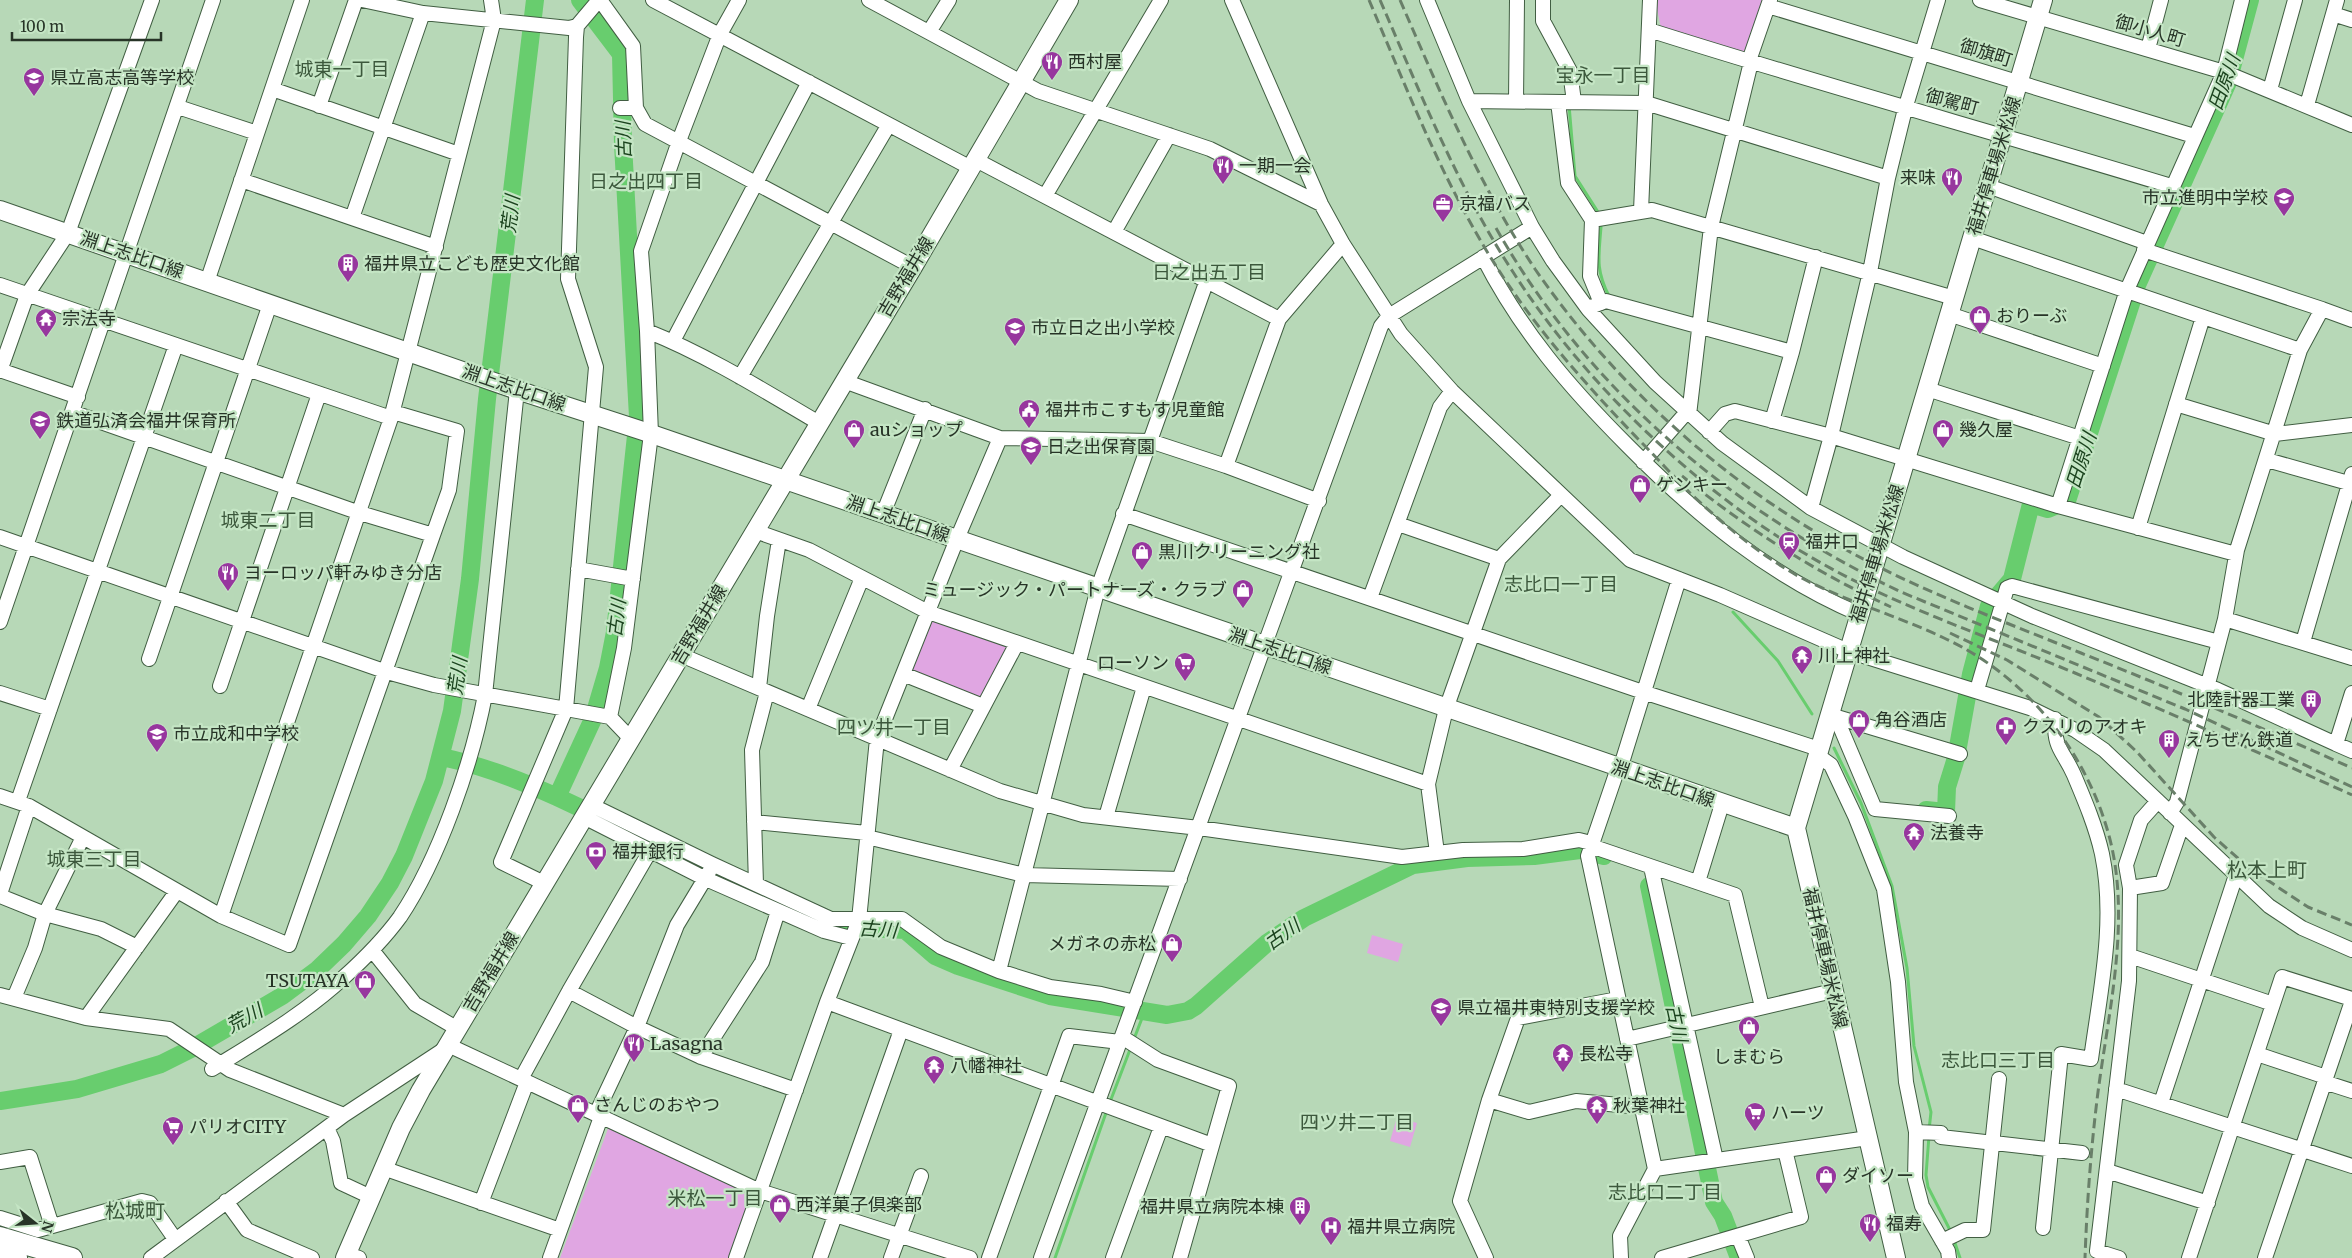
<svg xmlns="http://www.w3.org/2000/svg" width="2352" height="1258" font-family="Merriweather,'Noto Sans JP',serif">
  <rect width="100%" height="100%" fill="#b7d8b7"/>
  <path fill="#e0a6e2" d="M1655,0H1763L1746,50L1737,54L1661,28Z
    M928,612L1017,643L983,706L903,674Z
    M1372,935L1403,944L1398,962L1367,953Z
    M1397,1117L1417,1123L1410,1147L1390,1141Z
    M609,1126L751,1193L728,1258H560Z"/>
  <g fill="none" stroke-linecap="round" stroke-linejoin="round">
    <path stroke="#68cd6e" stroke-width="3" d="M1569,105L1575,176L1598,212
      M1601,227C1599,255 1595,269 1609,296
      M1733,612L1778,661L1812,714
      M1834,748L1861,803L1892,886L1907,968L1914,1046L1931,1112L1929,1130
      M1134,1039L1144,1013
      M1110,1102L1131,1047
      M1929,1136L1926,1175L1928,1187L1951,1232
      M1954,1240L1960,1258
      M1055,1258L1107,1110"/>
    <path stroke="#68cd6e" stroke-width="18" d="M580,0L621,54L623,144L638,417L615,632L608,668L593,719L557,797L640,836
      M442,757C484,766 518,779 557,797
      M1926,810L1946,812L1947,787L1956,758L1971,674L1989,606L2012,579L2031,504L2048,509L2067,501L2137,285L2228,82L2250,0
      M1649,886L1714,1202L1723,1216L1739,1258
      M813,918L832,926L905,930L935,956L958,966L1050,996L1167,1015L1188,1011L1196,1006L1267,943L1304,918L1413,865L1467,858L1534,856L1580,850L1604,856
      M0,1101L77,1089L161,1064L191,1049L282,996L317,970L344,944L368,916L390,883L404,856L434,781L452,711L470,579L487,399L535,0"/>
    <g stroke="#415e42" stroke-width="16">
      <path id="minor" d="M362,0L423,13L569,28L577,26
        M600,0L633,46L636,108L645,124L913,267
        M653,0L971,168
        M869,0L1038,91L1210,149L1321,204
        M1232,0L1321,204L1343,244L1401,334L1452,391L1630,560L1720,595L1848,651L2030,708L2075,730L2104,750L2269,906L2302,928L2352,950
        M1427,0L1469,101L1532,227L1553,261L1588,309L1655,382L1722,443L1811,508L1903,557L2032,616L2218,690L2336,744
        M1543,0V21L1570,71L1574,102
        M1980,0L2224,72L2352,125
        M1768,6L2194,136
        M2333,14L2352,20
        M1649,30C1822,85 1997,133 2171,186
        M929,32L949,0
        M2148,49L2161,0
        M272,89L459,154
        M2270,90L2295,0
        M1469,101L1646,103L1888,178
        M1516,101L1517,0
        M1558,102L1568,183L1592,220
        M2307,105L2337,0
        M319,106L356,0
        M178,107L257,133
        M620,108H636
        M976,160L1279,319
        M241,180L436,247
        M1988,186L2147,243
        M1045,196L1161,0
        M1641,211L1650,0
        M352,218L423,13
        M1114,232L1169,135
        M1972,238L2300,350
        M2144,250L2322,309
        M1483,257C1521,331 1569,387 1628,446C1696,515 1770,576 1859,614
        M207,282L302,0
        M0,285L391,418
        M1601,303L1590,276L1592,220L1652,210L1954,298
        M1593,306L1606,301L1792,352
        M1949,314L2103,366
        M647,331C707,355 763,390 819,423
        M673,341L809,82
        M0,370L78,397
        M0,371L27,295L68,233L152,0
        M740,377L888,126
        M844,381L1000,438L1150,441L1226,466L1319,501
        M1927,389L2080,438
        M2176,404L2275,434L2352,425
        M393,412L457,431L449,490L433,535
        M1689,415L1711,227L1751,62V55L1770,0
        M1772,421L1792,352L1816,257
        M1709,432L1725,414L1735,411L1831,436L2058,506L2236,554
        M2267,460L2352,484
        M1643,462L1686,413
        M1226,466L1279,319L1343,244
        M2058,506L2127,290L2224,72L2242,0
        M1811,508L1831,436L1870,272L1888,178L1905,109L1938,0
        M883,514L925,409
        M1123,514L1643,692L1819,749
        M1398,524L1499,559
        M2138,528L2203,317
        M755,531L809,550L928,612L1428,784
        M0,537L387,672L434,685L610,717L631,739
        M578,569L633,579
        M1370,598L1440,407L1452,391
        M2225,619L2352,658
        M0,622L213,0
        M2303,642L2352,474
        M681,655L1000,791L1083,815L1199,828L1402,857L1463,850L1523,849L1579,840L1591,843
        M149,659L270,304
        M903,674L983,706
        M220,686L319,394
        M759,688L767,616L779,540
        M1977,690L2007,588L2012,586L2219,642
        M0,693L50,709
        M2352,693L2336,744L2352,751
        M808,709L862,578
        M1830,715L1960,754
        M610,717L624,648L651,434L647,331L641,251L679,141L720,34L739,0
        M1836,717L1875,809L1949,816
        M1817,755L1831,765L1855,816L1884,889L1898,982L1906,1082L1916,1132L1915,1179L1922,1206L1948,1251L1949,1258
        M1618,768L1588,856L1655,1169L1620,1236L1621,1258
        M1620,769L1679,579
        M950,770L1017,643
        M0,796L29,806L221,916L289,945L433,535L360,513L72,412
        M18,801L176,345
        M591,805L712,864L831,919H902L941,947L999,971L1050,987L1101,994L1135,1002
        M2170,813L2177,802L2225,619L2237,550L2300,350L2322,309L2352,320
        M584,817L706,879L824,931L851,938
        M1106,817L1144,687
        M754,822L867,833
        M867,837L1024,875L1180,879
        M1591,846L1735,895L1762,1007
        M1437,853L1428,784L1446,709L1499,559L1561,495
        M1651,867L1716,1160
        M1698,882L1722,804
        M544,883L501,862L566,709L596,367L568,279L576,37L577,26L599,0
        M756,884L752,750L767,692
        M2130,888L2162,883L2182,825
        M0,894L29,806
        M0,896L45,914L101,929L137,947
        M221,916L391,418L494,20L491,0
        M372,950L415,1004L458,1029
        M2130,956L2273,1004
        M999,971L1098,588L1207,280
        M569,991L637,1027L701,1057L796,1090
        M0,995L86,1018L169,1029L230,1070L344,1115
        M14,998L35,948L45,914L83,837
        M827,1002L1212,1145
        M86,1018L177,891
        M1122,1037L1158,1060L1229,1086L1180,1258
        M1627,1039L1833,991
        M448,1045L760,1191L970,1258
        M2257,1054L2326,1077
        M701,1057L762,962L778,911
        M212,1069C257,1041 304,1014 343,978C363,960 384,939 400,917C439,859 472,763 485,695L517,390
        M521,1079L569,991L650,851
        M2324,1082L2352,1091
        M2116,1089L2352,1166
        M1489,1100L1529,1112L1576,1101L1641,1107
        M2161,1103L2236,875
        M596,1114L637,1027L677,925L709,872
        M327,1128L333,1141L341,1183L371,1197
        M1916,1132L1941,1133V1137L2082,1153
        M0,1162L30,1157L52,1226
        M383,1168L560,1230
        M1655,1169L1868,1138
        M2107,1171L2208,1203
        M226,1201L247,1230L312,1258
        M481,1203L527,1082
        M0,1218L38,1230L142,1201L150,1203L175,1239
        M2043,1228L2061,1054L2091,1059C2100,992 2116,922 2102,854C2096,827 2085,801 2074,775C2063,750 2054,750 2055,719
        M1738,1236L1747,1258
        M1942,1241L1965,1230H1983L1999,1079
        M347,1254L359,1258
        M151,1258L344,1115L443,1050
        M550,1258L601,1117
        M736,1258L827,1002L859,920L877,739L957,539L1000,438
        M820,1258L901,1030
        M891,1258L921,1176
        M989,1258L1069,1036L1120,1042
        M1041,1258L1381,326L1389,316L1532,227
        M1113,1258L1161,1127
        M1486,1258L1460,1201L1489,1100L1518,1018L1618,999
        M1662,1258L1801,1217L1785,1150
        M2119,1258L2097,1251L2129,981L2130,888L2126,865L2141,820L2158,801
        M2189,1258L2282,977L2352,999
        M2265,1258L2352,1001"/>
    </g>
    <g stroke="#415e42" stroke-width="20">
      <path id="major" d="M0,210L517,390L643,431L1796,828
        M345,1258L401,1128L421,1090L913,267L1069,0
        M1896,1258L1796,828L2043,0"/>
    </g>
    <g stroke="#415e42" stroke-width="22">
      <path id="highway" d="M0,1237L72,1258
        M0,1253L17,1258"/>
    </g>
    <use href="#minor" stroke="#fff" stroke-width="14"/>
    <use href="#major" stroke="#fff" stroke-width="18"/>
    <use href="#highway" stroke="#fff" stroke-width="20"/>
    <path stroke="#697f69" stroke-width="3" stroke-dasharray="10 5" stroke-linecap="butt" d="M1369,0C1406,87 1441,177 1491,258C1533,326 1586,385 1641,442C1658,459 1674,477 1691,494C1723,524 1759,554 1798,576C1844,601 1896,615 1944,638C2024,675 2084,748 2108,832C2132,916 2109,1008 2098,1092C2091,1147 2087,1202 2085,1258
      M1380,0C1420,92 1458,188 1513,272C1591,394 1720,513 1851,579C1923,615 2001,642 2075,673C2168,712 2260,753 2352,795
      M1400,0C1440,92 1479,185 1535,269C1611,379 1713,473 1829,540C1909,587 1996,618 2081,653C2172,689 2262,728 2352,768
      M1496,228C1588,391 1734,512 1901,592L2185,709L2352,787
      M1682,476C1746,528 1815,572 1891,607
      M1950,633L2007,660L2099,717L2137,752L2214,837L2249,868L2308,907L2352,925"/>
  </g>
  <defs>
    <g id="restaurant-pin" transform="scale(1.125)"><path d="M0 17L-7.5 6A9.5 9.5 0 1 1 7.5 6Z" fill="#97369e" stroke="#c4e5c4"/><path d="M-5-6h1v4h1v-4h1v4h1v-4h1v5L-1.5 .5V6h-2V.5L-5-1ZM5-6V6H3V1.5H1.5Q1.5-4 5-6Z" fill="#fff"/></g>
    <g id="school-pin" transform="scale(1.125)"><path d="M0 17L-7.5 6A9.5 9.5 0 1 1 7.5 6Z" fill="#97369e" stroke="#c4e5c4"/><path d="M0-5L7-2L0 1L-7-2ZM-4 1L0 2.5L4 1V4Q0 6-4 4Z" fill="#fff"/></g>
    <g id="office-pin" transform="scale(1.125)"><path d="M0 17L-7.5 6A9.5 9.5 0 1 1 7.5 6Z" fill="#97369e" stroke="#c4e5c4"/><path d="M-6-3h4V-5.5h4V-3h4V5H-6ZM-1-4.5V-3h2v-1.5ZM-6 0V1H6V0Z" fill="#fff"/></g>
    <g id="building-pin" transform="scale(1.125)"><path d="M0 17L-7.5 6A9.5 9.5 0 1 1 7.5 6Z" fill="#97369e" stroke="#c4e5c4"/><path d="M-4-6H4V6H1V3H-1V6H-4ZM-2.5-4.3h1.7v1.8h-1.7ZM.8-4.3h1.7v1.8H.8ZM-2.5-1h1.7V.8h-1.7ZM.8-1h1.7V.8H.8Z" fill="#fff"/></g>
    <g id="shop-pin" transform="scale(1.125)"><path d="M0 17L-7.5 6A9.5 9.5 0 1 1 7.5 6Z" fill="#97369e" stroke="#c4e5c4"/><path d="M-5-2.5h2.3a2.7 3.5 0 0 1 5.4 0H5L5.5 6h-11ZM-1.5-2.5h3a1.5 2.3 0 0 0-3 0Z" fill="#fff"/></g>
    <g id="temple-pin" transform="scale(1.125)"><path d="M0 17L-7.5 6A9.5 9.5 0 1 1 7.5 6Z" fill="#97369e" stroke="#c4e5c4"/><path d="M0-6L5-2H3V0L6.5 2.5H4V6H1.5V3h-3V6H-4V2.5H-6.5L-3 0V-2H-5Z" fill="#fff"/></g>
    <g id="civic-pin" transform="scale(1.125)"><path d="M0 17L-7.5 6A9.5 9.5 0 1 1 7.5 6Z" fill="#97369e" stroke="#c4e5c4"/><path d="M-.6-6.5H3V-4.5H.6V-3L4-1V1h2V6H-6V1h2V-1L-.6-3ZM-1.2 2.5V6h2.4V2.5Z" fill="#fff"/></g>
    <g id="station-pin" transform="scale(1.125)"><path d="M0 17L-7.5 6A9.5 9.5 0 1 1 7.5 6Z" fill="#97369e" stroke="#c4e5c4"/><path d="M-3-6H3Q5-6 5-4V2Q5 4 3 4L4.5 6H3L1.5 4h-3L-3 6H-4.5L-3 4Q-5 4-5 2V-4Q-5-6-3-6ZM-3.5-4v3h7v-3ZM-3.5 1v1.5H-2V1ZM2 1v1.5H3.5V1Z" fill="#fff"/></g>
    <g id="supermarket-pin" transform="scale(1.125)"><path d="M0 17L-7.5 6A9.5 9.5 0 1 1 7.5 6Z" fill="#97369e" stroke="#c4e5c4"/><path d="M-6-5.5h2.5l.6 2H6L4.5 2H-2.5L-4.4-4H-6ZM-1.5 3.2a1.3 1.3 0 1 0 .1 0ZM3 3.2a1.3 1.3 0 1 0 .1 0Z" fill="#fff"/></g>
    <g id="pharmacy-pin" transform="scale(1.125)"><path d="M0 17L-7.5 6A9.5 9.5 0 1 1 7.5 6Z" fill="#97369e" stroke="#c4e5c4"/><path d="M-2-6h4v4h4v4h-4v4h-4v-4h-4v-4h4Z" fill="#fff"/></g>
    <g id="bank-pin" transform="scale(1.125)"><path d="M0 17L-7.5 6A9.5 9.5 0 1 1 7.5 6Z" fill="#97369e" stroke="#c4e5c4"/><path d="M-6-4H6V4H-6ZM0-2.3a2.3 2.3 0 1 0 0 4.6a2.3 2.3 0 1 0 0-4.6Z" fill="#fff"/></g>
    <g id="hospital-pin" transform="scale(1.125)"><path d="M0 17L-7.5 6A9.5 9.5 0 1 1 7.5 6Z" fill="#97369e" stroke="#c4e5c4"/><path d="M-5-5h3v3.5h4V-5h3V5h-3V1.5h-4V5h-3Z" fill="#fff"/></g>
  </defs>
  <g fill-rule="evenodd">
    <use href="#restaurant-pin" x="1052" y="62"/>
    <use href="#school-pin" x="34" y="78"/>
    <use href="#restaurant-pin" x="1223" y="166"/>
    <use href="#restaurant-pin" x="1952" y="178"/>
    <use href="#school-pin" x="2284" y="198"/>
    <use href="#office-pin" x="1443" y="204"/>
    <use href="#building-pin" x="348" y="264"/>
    <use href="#shop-pin" x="1980" y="316"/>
    <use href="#temple-pin" x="46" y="319"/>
    <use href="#school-pin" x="1015" y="328"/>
    <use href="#civic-pin" x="1029" y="410"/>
    <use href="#school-pin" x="40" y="421"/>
    <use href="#shop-pin" x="854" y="430"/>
    <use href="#shop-pin" x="1943" y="430"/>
    <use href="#school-pin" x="1031" y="447"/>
    <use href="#shop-pin" x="1640" y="485"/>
    <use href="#station-pin" x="1789" y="542"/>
    <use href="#shop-pin" x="1142" y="552"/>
    <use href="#restaurant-pin" x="228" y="573"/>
    <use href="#shop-pin" x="1243" y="590"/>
    <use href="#temple-pin" x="1802" y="656"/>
    <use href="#supermarket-pin" x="1185" y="663"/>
    <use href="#building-pin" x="2311" y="700"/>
    <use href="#shop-pin" x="1859" y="720"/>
    <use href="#pharmacy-pin" x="2006" y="727"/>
    <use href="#school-pin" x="157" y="734"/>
    <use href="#building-pin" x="2169" y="740"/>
    <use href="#temple-pin" x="1914" y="833"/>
    <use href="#bank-pin" x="596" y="852"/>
    <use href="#shop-pin" x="1172" y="944"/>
    <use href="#shop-pin" x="365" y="981"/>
    <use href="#school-pin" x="1441" y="1008"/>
    <use href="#shop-pin" x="1749" y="1027"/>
    <use href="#restaurant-pin" x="634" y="1044"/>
    <use href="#temple-pin" x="1563" y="1054"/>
    <use href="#temple-pin" x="934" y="1066"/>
    <use href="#shop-pin" x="578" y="1105"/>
    <use href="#temple-pin" x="1597" y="1106"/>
    <use href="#supermarket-pin" x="1755" y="1113"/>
    <use href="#supermarket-pin" x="173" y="1127"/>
    <use href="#shop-pin" x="1826" y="1176"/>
    <use href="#shop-pin" x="780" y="1205"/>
    <use href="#building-pin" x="1300" y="1207"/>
    <use href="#restaurant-pin" x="1870" y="1224"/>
    <use href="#hospital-pin" x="1331" y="1227"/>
  </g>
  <g text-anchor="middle" stroke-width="4.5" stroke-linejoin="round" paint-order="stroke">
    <g font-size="18" fill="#273427" stroke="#c4e5c4">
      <text transform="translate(2150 31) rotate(16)" y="6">御小人町</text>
      <text transform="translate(1986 53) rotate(17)" y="6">御旗町</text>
      <text transform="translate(1952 102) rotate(15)" y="6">御駕町</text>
      <text transform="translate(1994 166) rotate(-73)" y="6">福井停車場米松線</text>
      <text transform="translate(132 255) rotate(19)" y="6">淵上志比口線</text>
      <text transform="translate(906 277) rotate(-59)" y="6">吉野福井線</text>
      <text transform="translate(514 388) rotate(19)" y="6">淵上志比口線</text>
      <text transform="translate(898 519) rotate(19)" y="6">淵上志比口線</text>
      <text transform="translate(1877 554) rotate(-73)" y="6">福井停車場米松線</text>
      <text transform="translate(699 625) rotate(-59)" y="6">吉野福井線</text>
      <text transform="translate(1280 651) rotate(19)" y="6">淵上志比口線</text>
      <text transform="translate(1663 784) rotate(19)" y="6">淵上志比口線</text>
      <text transform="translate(1825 958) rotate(77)" y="6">福井停車場米松線</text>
      <text transform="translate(491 972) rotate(-59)" y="6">吉野福井線</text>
    </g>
    <g font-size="18" fill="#273427" stroke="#c4e5c4" text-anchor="start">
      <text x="1068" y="68">西村屋</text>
      <text x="50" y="84">県立高志高等学校</text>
      <text x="1239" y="172">一期一会</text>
      <text x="1936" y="184" text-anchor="end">来味</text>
      <text x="2268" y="204" text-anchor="end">市立進明中学校</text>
      <text x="1459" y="210">京福バス</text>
      <text x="364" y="270">福井県立こども歴史文化館</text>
      <text x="1996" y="322">おりーぶ</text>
      <text x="62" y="325">宗法寺</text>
      <text x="1031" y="334">市立日之出小学校</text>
      <text x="1045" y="416">福井市こすもす児童館</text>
      <text x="56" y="427">鉄道弘済会福井保育所</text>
      <text x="870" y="436">auショップ</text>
      <text x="1959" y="436">幾久屋</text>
      <text x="1047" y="453">日之出保育園</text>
      <text x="1656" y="491">ゲンキー</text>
      <text x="1805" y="548">福井口</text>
      <text x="1158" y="558">黒川クリーニング社</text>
      <text x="244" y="579">ヨーロッパ軒みゆき分店</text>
      <text x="1227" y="596" text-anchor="end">ミュージック・パートナーズ・クラブ</text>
      <text x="1818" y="662">川上神社</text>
      <text x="1169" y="669" text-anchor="end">ローソン</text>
      <text x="2295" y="706" text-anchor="end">北陸計器工業</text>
      <text x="1875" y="726">角谷酒店</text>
      <text x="2022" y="733">クスリのアオキ</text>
      <text x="173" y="740">市立成和中学校</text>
      <text x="2185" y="746">えちぜん鉄道</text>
      <text x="1930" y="839">法養寺</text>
      <text x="612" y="858">福井銀行</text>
      <text x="1156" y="950" text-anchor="end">メガネの赤松</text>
      <text x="349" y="987" text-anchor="end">TSUTAYA</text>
      <text x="1457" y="1014">県立福井東特別支援学校</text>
      <text x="650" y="1050">Lasagna</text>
      <text x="1579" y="1060">長松寺</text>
      <text x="1749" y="1063" text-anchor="middle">しまむら</text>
      <text x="950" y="1072">八幡神社</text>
      <text x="594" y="1111">さんじのおやつ</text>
      <text x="1613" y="1112">秋葉神社</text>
      <text x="1771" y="1119">ハーツ</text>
      <text x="189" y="1133">パリオCITY</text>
      <text x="1842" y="1182">ダイソー</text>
      <text x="796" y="1211">西洋菓子倶楽部</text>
      <text x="1284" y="1213" text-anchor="end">福井県立病院本棟</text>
      <text x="1886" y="1230">福寿</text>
      <text x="1347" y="1233">福井県立病院</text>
    </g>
    <g font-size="19" fill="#3c583c" stroke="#c4e5c4">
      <text x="342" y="76">城東一丁目</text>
      <text x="1603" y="82">宝永一丁目</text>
      <text x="646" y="188">日之出四丁目</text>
      <text x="1209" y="279">日之出五丁目</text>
      <text x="268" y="527">城東二丁目</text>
      <text x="1561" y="591">志比口一丁目</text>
      <text x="894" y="734">四ツ井一丁目</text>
      <text x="94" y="866">城東三丁目</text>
      <text x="1998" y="1067">志比口三丁目</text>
      <text x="1357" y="1129">四ツ井二丁目</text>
      <text x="1665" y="1199">志比口二丁目</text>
      <text x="715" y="1205">米松一丁目</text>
    </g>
    <g font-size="19" font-style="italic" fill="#1b431e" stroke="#c4e5c4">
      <text transform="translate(2224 82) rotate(-70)" y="7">田原川</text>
      <text transform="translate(623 140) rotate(-92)" y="7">古川</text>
      <text transform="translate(510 214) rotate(-83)" y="7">荒川</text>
      <text transform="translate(2081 460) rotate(-72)" y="7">田原川</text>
      <text transform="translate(616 618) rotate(-83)" y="7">古川</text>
      <text transform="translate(457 676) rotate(-82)" y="7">荒川</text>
      <text transform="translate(878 929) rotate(4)" y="7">古川</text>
      <text transform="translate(1282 934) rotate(-35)" y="7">古川</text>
      <text transform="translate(244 1018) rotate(-29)" y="7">荒川</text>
      <text transform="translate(1677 1023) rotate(78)" y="7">古川</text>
    </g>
    <g font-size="20" fill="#3c583c" stroke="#c4e5c4">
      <text x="2267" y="877">松本上町</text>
      <text x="135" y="1218">松城町</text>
    </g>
  </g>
  <g transform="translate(35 1223) rotate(107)" stroke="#c4e5c4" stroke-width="4" paint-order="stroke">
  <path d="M0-4L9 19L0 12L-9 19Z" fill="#273427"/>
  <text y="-8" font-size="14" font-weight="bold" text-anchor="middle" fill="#273427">N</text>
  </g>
  <path d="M12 32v8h149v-8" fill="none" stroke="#273427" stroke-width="2.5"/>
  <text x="20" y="32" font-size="15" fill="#273427" stroke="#c4e5c4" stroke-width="4" paint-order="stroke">100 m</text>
</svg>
